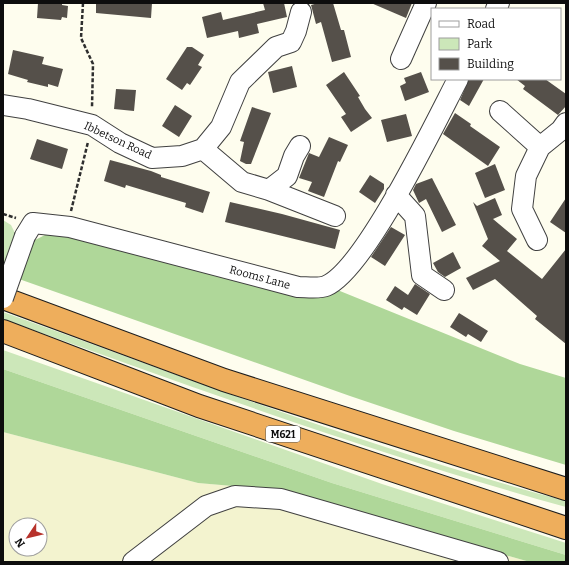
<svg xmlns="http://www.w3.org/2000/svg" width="569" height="565" font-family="Bitter,serif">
  <rect width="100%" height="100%" fill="#fefdee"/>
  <path fill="#f3f3cf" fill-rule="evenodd" d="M3,432L198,483L269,489L530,562H3ZM16,525H40V549H16Z"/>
  <path fill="#cce7b9" d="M3,220L11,225L17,237L3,272Z
    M3,312C189,379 375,450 566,501V507C375,454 189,386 3,319Z
    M3,350L382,484L566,543V555L332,483L3,369Z"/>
  <path fill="#afd799" d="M51,232L335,289L520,364L566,378V465L454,431L350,396L19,279L31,242Z
    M3,369L332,483L566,555V562H530L269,489L198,483L3,432Z"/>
  <path fill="#55504a" d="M38,3H62V5L68,6L67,18L62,17L61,20L37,18Z
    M96,3H152L151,18L96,13Z
    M263,3H284L287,17L257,24L259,33L239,38L238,31L207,38L202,17L221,12L223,20L265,10Z
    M318,3H333L341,30H344L351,57L332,62L321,22L316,24L311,5Z
    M371,3H412L406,18Z
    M187,47H192L204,55L198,65L202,67L190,85L187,83L182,90L166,79Z
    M13,50L44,57L42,64L63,69L58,87L48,84V87L27,82L28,80L8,74Z
    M292,66L297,87L273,93L268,72Z
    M344,72L360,96L358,97L365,109L372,118L351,132L341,117L346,114L326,85Z
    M421,72L429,92L405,101L400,86L406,83L404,78Z
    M469,79H484L469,106L460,100Z
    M516,79H545L566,94V106L558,115L523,89L525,86Z
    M116,89L136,90L134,111L114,109Z
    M175,105L192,116L179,137L162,126Z
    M252,107L271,113L251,164H246L240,161L244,142L240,141Z
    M455,113L471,124L470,126L500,147L488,166L443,134Z
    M406,114L412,136L387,142L381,120Z
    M329,137L348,145L340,162L338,161L324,197L308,191L312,182L299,178L309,153L319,157Z
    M37,139L68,149L62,169L30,159Z
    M110,160L151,171L161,175V177L210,192L203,213L185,207L186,203L126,185L125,188L104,181Z
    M495,164L505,190L485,198L475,173Z
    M370,175L384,184V189L375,203L359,192Z
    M432,178L456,225L442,232L426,199L419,203L413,190L416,184Z
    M495,198L502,215L493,219L517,239L507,251L542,279L566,249V344L535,319L537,316L495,279L473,290L466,278L500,261L482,246L488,239L473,202L477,206Z
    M566,198V233L550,222Z
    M230,202L282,214L340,230L335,249L225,222Z
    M391,227L405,235L385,266L371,257Z
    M453,252L461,268L445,277L438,272L433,263Z
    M415,284L430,294L417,315L404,307L402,310L386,300L395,286L408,295Z
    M459,313L488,331L481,342L468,334L466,337L450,327Z"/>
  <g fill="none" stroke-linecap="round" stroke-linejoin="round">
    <g stroke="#404040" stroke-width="22">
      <path id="minor" d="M496,9L499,3
        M401,59L426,3
        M3,105L28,109L92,125L120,143L152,158L182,156L203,149L221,127L240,82L276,47L291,42L296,31L301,12
        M500,111L540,147
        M203,149L242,182L269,190L335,216
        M269,190L287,176L294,156L300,146
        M396,195L415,216L422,275L444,290
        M25,236L33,223L70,227L298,287C306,287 319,289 326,286C365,270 436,121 458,79
        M537,240L522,209L526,176L540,147L561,130L566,123
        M133,562L206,506L235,496L281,499L498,562"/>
    </g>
    <g stroke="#1e1e1e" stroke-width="24">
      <path id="highway" d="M3,298L224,380L566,489
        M3,331L199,406L566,528"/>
    </g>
    <path stroke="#2f2f2f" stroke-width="2.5" stroke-dasharray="4 2" stroke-linecap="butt" d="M83,3L81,38L93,64L92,107
      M71,211L88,142
      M3,214L16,218"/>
    <use href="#minor" stroke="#fff" stroke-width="20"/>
    <use href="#highway" stroke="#eeae5c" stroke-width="22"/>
    <g stroke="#404040" stroke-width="22" stroke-linecap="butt">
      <path id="minor-bridge" d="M3,298L25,236"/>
    </g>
    <use href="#minor-bridge" stroke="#fff" stroke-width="20"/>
  </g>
  <g text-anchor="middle" stroke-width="4" stroke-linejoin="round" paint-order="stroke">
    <rect fill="#fff" stroke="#565656" stroke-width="1" x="266" y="426" width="34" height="16" rx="3"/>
    <g font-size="10" font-weight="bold" fill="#0d0d0d">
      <text x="283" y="438">M621</text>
    </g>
    <g font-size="11" fill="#0d0d0d" stroke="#fff">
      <text transform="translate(118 140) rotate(25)" y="4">Ibbetson Road</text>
      <text transform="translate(260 277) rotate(15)" y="4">Rooms Lane</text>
    </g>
  </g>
  <rect width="569" height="565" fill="none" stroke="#0d0d0d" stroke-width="8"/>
  <rect x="431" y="8" width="130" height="72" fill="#ffffff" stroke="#9e9e9e"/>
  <rect x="439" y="21" width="20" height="6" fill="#ffffff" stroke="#9e9e9e"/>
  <text x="467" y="28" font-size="12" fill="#0d0d0d">Road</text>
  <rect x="439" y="38" width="20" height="12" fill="#cce7b9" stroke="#9e9e9e"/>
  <text x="467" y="48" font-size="12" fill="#0d0d0d">Park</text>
  <rect x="439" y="58" width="20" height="12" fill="#55504a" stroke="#9e9e9e"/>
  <text x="467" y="68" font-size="12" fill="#0d0d0d">Building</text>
  <g transform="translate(28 537) rotate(235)"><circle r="19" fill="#ffffff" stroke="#9e9e9e"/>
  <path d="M0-3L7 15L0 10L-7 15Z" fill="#b7322b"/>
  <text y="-6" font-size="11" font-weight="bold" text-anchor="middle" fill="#0d0d0d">N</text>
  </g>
</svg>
